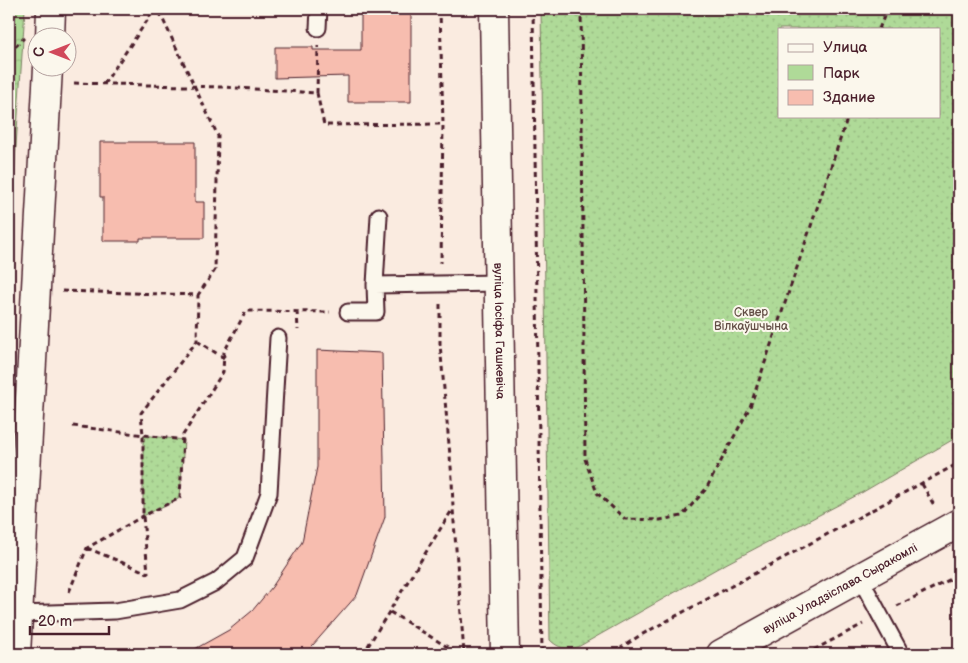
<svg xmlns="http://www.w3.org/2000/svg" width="968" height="663" font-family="'Balsamiq Sans',sans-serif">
  <defs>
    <pattern id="green-dots" width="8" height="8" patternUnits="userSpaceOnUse" patternTransform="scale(1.25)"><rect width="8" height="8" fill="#afda98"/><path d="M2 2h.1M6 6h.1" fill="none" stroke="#98bb83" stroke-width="1.8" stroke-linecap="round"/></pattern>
    <pattern id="forest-crowns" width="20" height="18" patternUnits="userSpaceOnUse" patternTransform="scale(1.25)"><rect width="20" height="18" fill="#afda98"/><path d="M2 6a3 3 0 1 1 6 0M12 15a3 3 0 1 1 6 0" fill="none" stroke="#98bb83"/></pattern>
  </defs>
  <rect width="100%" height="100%" fill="#faebe0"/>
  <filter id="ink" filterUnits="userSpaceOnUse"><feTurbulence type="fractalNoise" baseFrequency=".02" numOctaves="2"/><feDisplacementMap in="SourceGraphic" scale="10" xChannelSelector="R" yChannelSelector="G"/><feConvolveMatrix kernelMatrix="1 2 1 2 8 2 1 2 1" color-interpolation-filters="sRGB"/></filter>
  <g filter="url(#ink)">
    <path fill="url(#green-dots)" stroke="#7c7c62" fill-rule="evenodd" d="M541,9H959V436L863,492L718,568L578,647C566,650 558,648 550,640ZM779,29H939V116H779Z
      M143,435L184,440L180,498L143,516Z"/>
    <path fill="url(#forest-crowns)" stroke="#7c7c62" d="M9,9H25L9,253Z"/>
    <path fill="#f7bdaf" stroke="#4a1f2b" d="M361,9H411V102H348V76L275,78V47H313V50H361Z
      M100,142H195V202H204V238H140V241H103V197H100Z
      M317,350L382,353L385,517L357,595L305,654H186L229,630L252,611L272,587L302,542L317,467Z"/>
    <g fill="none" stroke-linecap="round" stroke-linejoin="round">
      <g stroke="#4a1f2b" stroke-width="19">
        <path id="service" d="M318,28L319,9
          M375,285L500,283
          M348,312H376L375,285L379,216
          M860,578L901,654
          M18,614L115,611L180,600L216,582L245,558L269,493L278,338"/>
      </g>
      <g stroke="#4a1f2b" stroke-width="31">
        <path id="minor" d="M50,38L51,9
          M16,654L48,68"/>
      </g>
      <g stroke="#4a1f2b" stroke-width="31">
        <g id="tertiary">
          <path id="s1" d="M494,9L505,654"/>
          <path id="s2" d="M721,654L959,523"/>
        </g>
      </g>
      <path stroke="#4a1f2b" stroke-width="3" stroke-dasharray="5 4" stroke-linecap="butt" d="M440,9L443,124L441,263
        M533,9L542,654
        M581,9L585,459L597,493L625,519L660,520L682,516L706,489L750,407L848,116
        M879,29L887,9
        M9,53L24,38
        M74,83L222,87L317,93L324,125L443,124
        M104,84L155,9
        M317,93L318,46
        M62,291L198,295L215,270L218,136L158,9
        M440,304V344L452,478L453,509L464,654
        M297,311L298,330
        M197,341L224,358
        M73,426L184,440
        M922,484L935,507
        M87,548L148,573L143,516V435L141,413L197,341L198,295
        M69,592L87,548L143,516L180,498L183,435L223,372L224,352L246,311L330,312
        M897,606L959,575
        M390,612L459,654
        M363,654L452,510
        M612,654L639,636L959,463
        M806,654L863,624"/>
      <use href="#service" stroke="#fbf7ec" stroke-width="15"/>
      <use href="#minor" stroke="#fbf7ec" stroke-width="28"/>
      <use href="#tertiary" stroke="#fbf7ec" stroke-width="28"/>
    </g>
  </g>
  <g text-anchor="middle" stroke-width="4" stroke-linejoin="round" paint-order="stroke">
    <g font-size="12" fill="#634e46" stroke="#fbf7ec">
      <text x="751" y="316">Сквер<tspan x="751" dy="14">Вілкаўшчына</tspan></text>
    </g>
    <g font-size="12" fill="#4a1f2b" stroke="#fbf7ec">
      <text dy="4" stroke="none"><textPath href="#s1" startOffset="322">вуліца Іосіфа Гашкевіча</textPath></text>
      <text dy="4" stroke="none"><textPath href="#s2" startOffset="136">вуліца Уладзіслава Сыракомлі</textPath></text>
    </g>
  </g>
  <rect width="968" height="663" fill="none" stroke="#fbf7ec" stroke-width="30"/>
  <rect x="15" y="15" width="938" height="633" fill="none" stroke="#4a1f2b" stroke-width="2" filter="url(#ink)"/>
  <rect x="778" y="28" width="162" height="90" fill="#fbf7ec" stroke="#b4a19f"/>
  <rect x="788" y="44" width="25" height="8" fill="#fbf7ec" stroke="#b4a19f"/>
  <text x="823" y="52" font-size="15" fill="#4a1f2b">Улица</text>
  <rect x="788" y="65" width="25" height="15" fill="#afda98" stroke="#b4a19f"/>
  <text x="823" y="78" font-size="15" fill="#4a1f2b">Парк</text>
  <rect x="788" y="90" width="25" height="15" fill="#f7bdaf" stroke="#b4a19f"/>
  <text x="823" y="102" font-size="15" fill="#4a1f2b">Здание</text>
  <g transform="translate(52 52) rotate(270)"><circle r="24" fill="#fbf7ec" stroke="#b4a19f"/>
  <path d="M0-4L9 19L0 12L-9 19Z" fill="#d1495b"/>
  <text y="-8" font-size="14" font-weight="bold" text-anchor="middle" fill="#4a1f2b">С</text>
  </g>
  <path d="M30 626v8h79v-8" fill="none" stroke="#4a1f2b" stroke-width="2.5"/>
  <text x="38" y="626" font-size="15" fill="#4a1f2b" stroke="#fbf7ec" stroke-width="4" paint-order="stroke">20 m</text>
</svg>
